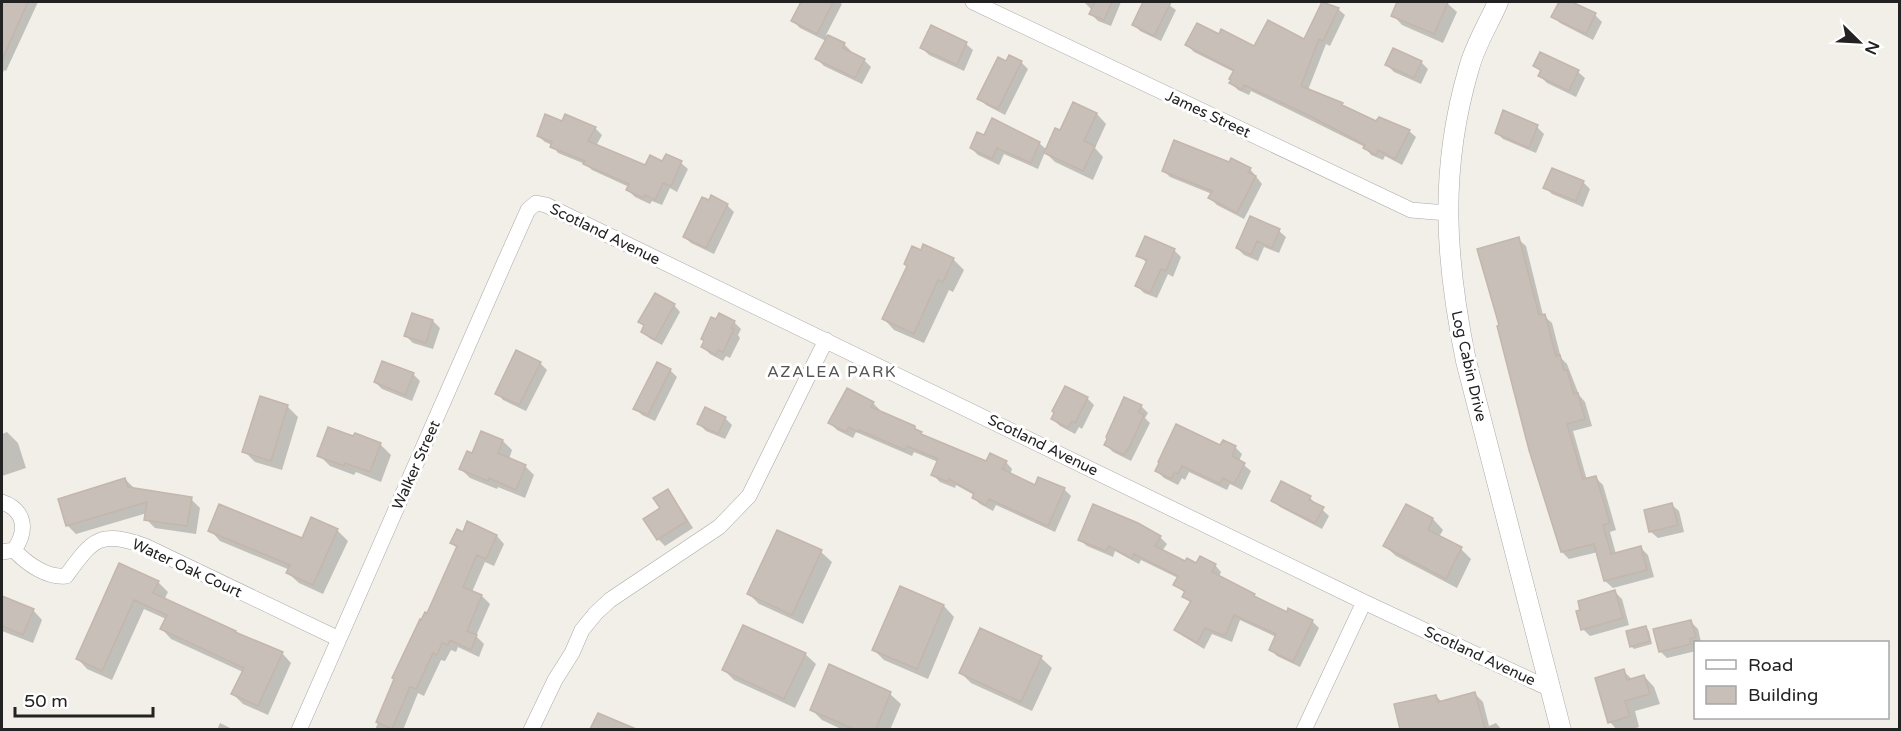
<svg xmlns="http://www.w3.org/2000/svg" width="1901" height="731" font-family="'Varela Round',sans-serif">
  <rect width="100%" height="100%" fill="#f2efe9"/>
  <path fill="#0003" d="M6,2H38L6,71L4,70L2,76V11Z
    M796,2H839L842,4L826,35L844,44L851,51L850,53L864,60L871,67L862,84L824,66L817,59L826,41L800,28L793,21L801,4Z
    M1086,2H1121L1111,26L1098,21L1091,14L1093,11L1085,3Z
    M1144,2H1165L1176,10L1161,41L1140,31L1134,24Z
    M1324,2L1338,9L1345,15L1330,46L1326,44L1308,90L1342,105L1346,108L1377,123L1409,131L1416,137L1402,165L1385,156L1383,160L1371,155L1365,147L1251,91L1249,95L1238,90L1231,83L1234,72L1194,52L1187,45L1219,36L1255,48L1305,42Z
    M1399,2H1449L1448,4L1457,12L1443,43L1402,25L1393,15Z
    M1561,2H1569L1595,15L1602,22L1593,40L1560,23L1553,16Z
    M931,27L966,44L973,50L964,71L929,55L922,48Z
    M1021,62L1028,69L1005,115L986,105L979,98Z
    M1421,62L1428,69L1421,84L1394,72L1387,65Z
    M1535,66L1578,72L1585,78L1576,97L1547,83L1540,76L1542,73Z
    M1074,104L1097,114L1106,124L1095,148L1103,157L1093,180L1055,162L1045,152L1038,169L1004,154L999,165L978,155L971,148L985,137L1039,143L1047,150L1061,132Z
    M1504,112L1537,127L1544,134L1536,153L1503,139L1496,132Z
    M563,123L595,128L602,135L596,146L646,167L663,163L666,156L681,163L688,169L677,192L670,188L662,205L652,201L650,204L635,197L628,190L629,187L592,170L585,164L558,153L552,145L545,142L538,136Z
    M1229,164L1250,169L1262,184L1244,219L1217,205L1210,198L1212,194L1170,177L1163,170Z
    M1583,182L1590,189L1583,207L1552,194L1545,187Z
    M727,205L734,212L714,254L691,243L684,237Z
    M1279,231L1286,237L1279,253L1264,247L1258,261L1244,255L1237,248Z
    M1518,239L1526,246L1543,315L1552,323L1561,358L1567,364L1579,395L1585,402L1592,426L1573,431L1587,480L1596,478L1603,485L1616,530L1610,532L1616,554L1641,548L1648,555L1654,577L1613,588L1605,581L1598,552L1569,559L1562,552L1552,517L1549,514L1507,362L1501,326Z
    M1174,250L1181,257L1173,277L1168,274L1157,298L1144,293L1137,286L1147,263L1138,255Z
    M953,259L964,270L953,292L949,290L924,343L894,330L884,319Z
    M674,305L680,312L662,345L649,338L643,331L645,327L640,322Z
    M433,321L440,328L433,349L413,343L406,336Z
    M734,322L741,329L738,335L740,338L730,358L726,356L723,361L710,354L703,347Z
    M540,363L547,370L526,411L503,400L497,393Z
    M670,370L677,377L655,421L642,415L635,408Z
    M413,374L420,381L412,401L382,389L375,382Z
    M261,398L288,407L298,417L282,470L255,462L244,451Z
    M1087,398L1094,405L1082,429L1079,427L1075,434L1060,426L1053,419Z
    M873,403L880,410L879,412L914,428L926,438L986,463L1006,462L1012,469L1010,475L1036,487L1039,479L1064,489L1071,496L1055,532L996,505L993,511L980,504L973,497L974,495L956,485L955,488L940,482L933,475L938,462L914,452L912,456L856,432L853,438L837,430L830,423Z
    M1141,406L1148,413L1145,418L1150,423L1131,461L1113,452L1106,445Z
    M725,418L732,425L725,439L706,431L699,424Z
    M7,432L18,443L26,468L2,476V434Z
    M354,438L380,444L391,455L381,482L356,472L354,475L330,466L319,455Z
    M503,441L512,450L509,459L525,466L534,475L525,498L498,487L497,489L470,478L461,469L473,455Z
    M1224,442L1236,448L1242,454L1239,461L1251,471L1242,490L1230,484L1227,490L1189,472L1185,480L1182,478L1178,485L1164,478L1157,471L1221,447Z
    M125,479L134,488L191,499L200,508L196,534L155,528L146,519L147,513L76,534L67,525Z
    M668,491L674,498L693,528L665,546L658,539L662,508Z
    M1310,498L1329,516L1322,529L1280,507L1273,500Z
    M1672,505L1679,511L1684,532L1658,538L1651,532Z
    M1406,506L1433,519L1443,530L1439,537L1461,549L1471,559L1457,588L1396,556L1385,546Z
    M210,530L302,540L337,530L348,541L323,594L299,583L288,573L290,570L220,541Z
    M464,534L497,536L504,544L494,566L485,562L472,592L482,596L490,604L476,636L484,644L479,657L458,647L456,652L451,650L445,661L441,660L424,696L418,693L403,730H375L395,680L428,615L458,549L452,543Z
    M1160,537L1167,544L1162,551L1186,563L1215,565L1221,572L1219,577L1254,595L1259,600L1287,614L1289,610L1312,621L1319,628L1300,667L1277,656L1270,649L1276,637L1240,620L1232,642L1212,634L1204,649L1183,636L1176,630L1191,603L1183,596L1185,593L1175,585L1178,578L1141,560L1139,564L1115,551L1113,557L1087,546L1080,540Z
    M821,552L832,562L803,624L759,604L749,594Z
    M119,565L158,582L168,592L164,600L235,632L238,635L282,653L291,663L268,715L243,704L233,694L243,672L171,639L162,629L166,619L144,609L112,680L87,669L78,659Z
    M900,588L944,606L954,617L928,679L884,660L874,650Z
    M1615,592L1622,599L1629,625L1590,636L1583,629Z
    M2,597L33,610L42,620L33,643L2,631Z
    M1691,622L1698,629L1701,642H1696V651L1667,658L1660,651Z
    M1646,628L1649,631L1652,644L1634,649L1631,646Z
    M805,654L816,664L795,708L734,680L724,670Z
    M1041,658L1052,668L1032,711L971,683L961,673Z
    M1623,671L1633,680L1644,676L1654,687L1660,704L1635,711L1639,727L1630,730H1617L1610,722Z
    M890,694L901,704L890,730H843L822,720L812,710Z
    M1475,694L1483,702L1489,726L1496,723L1502,730H1402L1395,705L1436,696L1442,702Z
    M599,715L632,730H592Z
    M220,723L234,730H217Z"/>
  <path fill="#c7bfb8" stroke="#c4b6ab" stroke-width="1.5" d="M2,2H28L2,60Z
    M801,2H833L817,34L791,21Z
    M1095,2H1112L1104,20L1089,14Z
    M1143,2H1171L1154,36L1132,25Z
    M1322,2L1339,8L1323,41L1319,39L1301,86L1343,103L1342,105L1376,121L1379,117L1410,130L1395,159L1378,150L1376,155L1363,148L1365,145L1312,117L1244,85L1242,90L1229,83L1231,80L1229,79L1234,70L1185,45L1197,23L1219,34L1221,29L1254,46L1268,20L1304,39Z
    M1397,2H1448L1434,34L1391,16Z
    M1559,2H1572L1596,13L1586,34L1551,17Z
    M931,25L967,42L957,65L920,48Z
    M828,35L845,43L843,48L865,59L855,78L815,59Z
    M1393,48L1422,61L1414,78L1385,65Z
    M1540,52L1579,70L1569,91L1538,76L1541,70L1533,66Z
    M1009,55L1022,61L998,109L977,99L998,57L1006,61Z
    M1073,102L1097,113L1084,141L1095,146L1083,171L1044,153L1055,128L1060,130Z
    M1503,110L1538,125L1529,148L1495,133Z
    M545,114L562,121L565,114L596,127L588,141L645,165L650,155L662,161L666,154L682,161L671,186L663,183L655,200L645,195L643,198L626,190L629,184L583,164L585,161L550,147L552,142L537,136Z
    M992,118L1040,142L1031,163L997,148L992,159L970,148L977,132L984,135Z
    M1174,140L1229,162L1231,158L1251,168L1248,172L1256,176L1237,213L1208,198L1212,191L1162,171Z
    M1552,168L1584,181L1576,201L1543,188Z
    M711,195L728,204L706,248L683,237L702,197L709,200Z
    M1250,216L1280,229L1272,248L1257,241L1251,255L1236,248Z
    M1145,236L1175,249L1166,271L1161,269L1150,293L1135,286L1147,260L1136,256Z
    M1519,237L1539,315L1545,314L1556,356L1560,355L1564,370H1567L1574,394L1578,393L1585,419L1567,424L1583,479L1596,476L1610,523L1603,525L1611,554L1641,546L1647,570L1604,581L1594,544L1561,552L1529,450L1497,326L1499,325L1477,249Z
    M923,244L954,258L943,282L938,280L914,334L882,319L907,266L904,264L912,246L921,250Z
    M655,293L675,304L655,340L641,332L644,325L638,322Z
    M412,313L433,320L426,343L404,336Z
    M719,313L735,321L731,328L734,329L723,352L718,350L716,355L701,347L704,341L701,339L711,317L716,319Z
    M516,350L541,362L519,405L495,394Z
    M382,361L414,373L405,395L374,382Z
    M657,362L671,369L648,415L633,409Z
    M1065,386L1088,397L1075,423L1072,421L1068,428L1051,419L1054,413L1052,411Z
    M847,388L874,402L871,407L915,426V429L922,432L921,434L986,461L990,453L1007,461L1002,469L1035,485L1038,477L1065,488L1048,526L989,499L986,505L972,498L974,493L949,479L948,482L931,475L938,459L907,446L905,450L859,430L858,432L849,427L846,432L828,423Z
    M260,396L288,405L271,461L242,452Z
    M1124,397L1142,405L1138,412L1144,415L1128,450L1127,449L1124,455L1104,445L1107,439L1106,437Z
    M705,407L726,417L718,434L697,424Z
    M1176,424L1220,445L1223,440L1236,446L1232,456L1245,463L1234,484L1223,478L1220,484L1182,466L1178,474L1175,472L1171,479L1155,471L1159,463L1158,462Z
    M328,427L353,436L355,433L381,443L370,472L345,463L344,466L317,456Z
    M481,431L503,440L498,453L526,465L516,490L489,478L488,481L459,469L467,451L472,453Z
    M125,478L128,487L192,497L187,526L144,520L147,502L66,526L58,499Z
    M1281,481L1311,496L1309,500L1324,507L1315,523L1271,501Z
    M668,489L687,521L657,540L643,519L660,508L653,498Z
    M1672,503L1678,525L1649,532L1644,510Z
    M219,504L302,538L311,517L338,529L313,585L286,573L290,565L208,531Z
    M1093,504L1138,523L1161,536L1155,546L1185,561L1187,558L1196,563L1200,556L1216,564L1212,572L1255,594L1254,596L1287,612L1288,608L1313,620L1293,662L1269,650L1276,634L1234,615L1225,636L1205,628L1197,643L1174,630L1191,601L1182,597L1185,591L1173,585L1178,576L1134,554L1132,559L1109,546L1106,551L1078,540Z
    M1406,504L1433,518L1428,530L1462,547L1446,579L1383,546Z
    M467,521L497,535L486,559L477,555L463,587L482,595L467,631L477,635L471,650L450,640L448,645L442,643L437,655L433,653L416,689L410,687L392,729L376,722L394,679L392,678L420,619L421,620L425,612L427,613L457,546L450,543L457,529L463,532Z
    M777,530L822,550L792,615L747,594Z
    M119,563L159,581L153,593L236,631L235,632L283,652L258,706L231,694L244,668L160,629L167,615L134,600L102,671L76,659Z
    M900,586L944,605L917,669L872,650Z
    M1615,590L1623,618L1581,630L1576,611L1580,610L1578,601Z
    M2,596L34,609L23,635L2,626Z
    M1691,620L1696,637L1690,639L1691,644L1659,652L1653,629Z
    M743,625L806,653L784,699L722,670Z
    M1646,626L1650,641L1630,647L1626,631Z
    M980,628L1042,656L1021,702L959,673Z
    M829,664L891,692L876,729H854L810,710Z
    M1624,669L1627,680L1644,675L1650,694L1625,701L1630,716L1608,723L1595,678Z
    M1475,692L1485,729H1400L1394,704L1436,695L1438,702Z
    M598,713L636,729H590Z"/>
  <g fill="none" stroke-linecap="round" stroke-linejoin="round">
    <g stroke="#a9a9a9" stroke-width="16">
      <path id="minor" d="M973,2L1411,210L1447,213
        M2,502C25,510 28,530 14,550L2,552
        M14,550C27,564 47,578 66,576C93,539 99,530 145,546L339,639
        M299,730L506,259L528,210L536,203L546,205L1364,602L1550,689
        M531,730L555,680L572,653L582,630L596,613L610,600L719,527L749,496L826,340
        M1304,730L1364,602"/>
    </g>
    <g stroke="#a9a9a9" stroke-width="21">
      <path id="tertiary" d="M1498,2C1489,23 1475,45 1469,68C1439,170 1445,259 1466,361L1561,730"/>
    </g>
    <use href="#minor" stroke="#fff" stroke-width="15"/>
    <use href="#tertiary" stroke="#fff" stroke-width="20"/>
  </g>
  <g text-anchor="middle" stroke-width="6" stroke-linejoin="round" paint-order="stroke">
    <g font-size="15" fill="#222" stroke="#fff">
      <text transform="translate(1208 114) rotate(25)" y="5">James Street</text>
      <text transform="translate(605 234) rotate(26)" y="5">Scotland Avenue</text>
      <text transform="translate(1469 366) rotate(77)" y="5">Log Cabin Drive</text>
      <text transform="translate(1043 445) rotate(26)" y="5">Scotland Avenue</text>
      <text transform="translate(416 465) rotate(-66)" y="5">Walker Street</text>
      <text transform="translate(187 568) rotate(25)" y="5">Water Oak Court</text>
      <text transform="translate(1480 656) rotate(25)" y="5">Scotland Avenue</text>
    </g>
    <g font-size="16" letter-spacing="1.5" fill="#555" stroke="#fff">
      <text x="832" y="377">AZALEA PARK</text>
    </g>
  </g>
  <rect width="1901" height="731" fill="none" stroke="#222222" stroke-width="6"/>
  <rect x="1694" y="641" width="195" height="78" fill="#ffffff" stroke="#a7a7a7" stroke-width="1.5"/>
  <rect x="1706" y="660" width="30" height="9" fill="#ffffff" stroke="#a7a7a7" stroke-width="1.5"/>
  <text x="1748" y="671" font-size="18" fill="#222222">Road</text>
  <rect x="1706" y="686" width="30" height="18" fill="#c7bfb8" stroke="#a7a7a7" stroke-width="1.5"/>
  <text x="1748" y="701" font-size="18" fill="#222222">Building</text>
  <g transform="translate(1859 42) rotate(114)" stroke="#ffffff" stroke-width="4.5" paint-order="stroke">
  <path d="M0-4.5L10 22L0 15L-10 22Z" fill="#222222"/>
  <text y="-9" font-size="16" font-weight="bold" text-anchor="middle" fill="#222222">N</text>
  </g>
  <path d="M15 707v9h138v-9" fill="none" stroke="#222222" stroke-width="3"/>
  <text x="24" y="707" font-size="18" fill="#222222" stroke="#ffffff" stroke-width="4.5" paint-order="stroke">50 m</text>
</svg>
